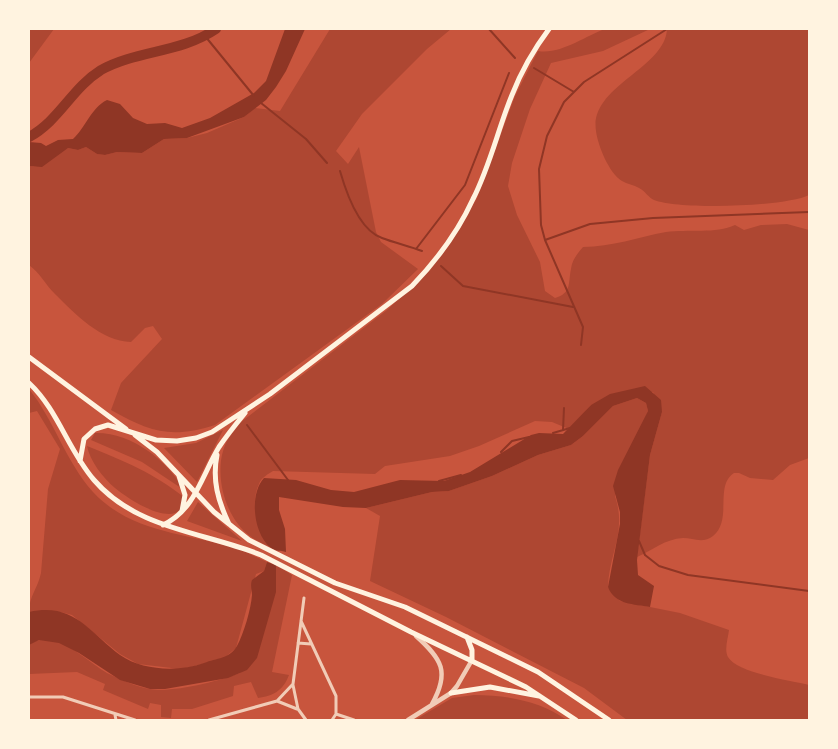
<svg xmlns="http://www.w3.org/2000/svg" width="838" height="749" font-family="'Archivo Narrow',sans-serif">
  <rect width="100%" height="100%" fill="#c8553d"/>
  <path fill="#ae4732" d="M29,29H54L29,63Z
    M330,29H451L427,49L362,114L336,151L348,164L359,147L376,232L381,242L418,269L382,304L215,425C171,439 150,432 111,410L121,383L162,339L153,326L145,328L131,342C101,341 75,314 55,294C45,284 40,273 29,265V166C47,169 53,154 68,148L78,150L86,147L97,154L105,155L117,152L142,153L164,139L187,138L207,133L244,117L255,108L280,111Z
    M605,29H650L603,51L551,63L530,109L512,163L508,186L517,215L540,262L545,291L555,298C572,293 568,283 571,269C572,260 577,254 583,247C612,247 638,237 666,232C688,229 716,234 735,225L744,230L761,225L787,224L809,230V458L790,465L773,480L750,478L739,473H734C714,486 733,520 713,536C703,544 693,538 683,538C665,539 653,550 637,557L650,455L662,412L653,392L591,405L569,429L552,422L535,421L479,446L450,456L385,466L375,474L273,471C268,474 261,478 259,484C250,502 257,534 270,547C264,544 256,541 250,536C224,517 212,470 227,441C231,434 236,428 241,422L387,310L419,280L448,247L477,198L515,96L538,51C560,55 585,36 605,29Z
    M667,29H809V195C785,207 680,210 654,200C649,198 645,191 639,188C634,185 627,184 622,181C609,173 598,146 596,131C589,86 665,69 667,29Z
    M29,389C54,420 66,462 93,492C132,534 188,533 239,549C248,553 258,558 267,562L264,571L256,574L236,648L224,658L191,667L180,669L138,664L120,654L72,615L61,612H29C29,596 38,588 41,573L48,489L60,449L37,411L29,413Z
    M637,398L646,403L648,411L615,496C627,532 609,553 608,587L620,601L680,613L729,630C728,638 724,650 728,657C737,673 792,681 809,685V720H627L584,688L446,617L370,581L380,516L366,508L432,492L449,491L492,476L538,455L571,445L583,436L613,406Z
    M223,430L197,482L164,448L196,443Z
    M95,433C131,432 167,460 184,490L142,462L91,440Z
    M87,446C124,461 154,473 185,498C184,501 183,507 181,509C167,525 127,498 115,488C103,478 90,461 87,446Z
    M198,502L242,541L187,521Z
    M276,565L292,575L272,672L289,675C283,691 273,696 258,698L251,682L234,686L233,696L192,709H172L171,718L161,717V705L150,703L148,709L103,690L105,684L77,672L29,674V645C54,626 87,662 107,673C119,679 137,687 150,689C172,693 220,681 240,673L273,601Z
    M474,695C507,695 540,701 567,720H415L452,698Z"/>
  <path fill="#8f3625" d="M285,29H305L286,71L276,87L266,100L244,117L187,138L164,139L142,153L117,152L105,155L97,154L86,147L78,150L68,148L42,167L29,166V142L41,143L46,146L58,140L73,139C86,127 91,108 107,100L120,104L133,118L147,124L165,123L182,128L210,118L254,93L266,81Z
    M645,386L661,400L662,412L650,455L637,560L638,575L654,586L650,607C634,604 615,605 608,587L620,524V512L613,486L618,470L648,411L646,403L637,398L613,406L583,436L571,445L538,455L492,476L449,491L432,492L366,508L343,507L279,497V510L285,529L286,552C280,550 277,552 271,548C253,534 249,494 264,478L296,480L331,490L354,492L400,480L444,481L470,472L531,435L539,433L563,434L591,405L610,394Z
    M267,562L276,565V592L257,658L247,670L228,678L165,689H150L120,680L79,653L59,643L39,640L29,645V612C74,602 89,632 120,655C143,671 179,672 204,663C217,658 229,659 237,646C244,633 251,609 252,595C252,590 250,585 252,580L264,571Z"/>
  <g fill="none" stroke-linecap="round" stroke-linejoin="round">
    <path stroke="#8f3625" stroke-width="2" d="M489,29L515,58
      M205,36L254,96
      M534,68L574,92
      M261,103L306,139L327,163
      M340,171C346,192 359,230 382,238C395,243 409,246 422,251
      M545,240L590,224L653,218L809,212
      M416,249L465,185L509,73
      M441,266L463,286L573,307
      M581,345L583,327L545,240L541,225L539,169L547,136L564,102L584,82L667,29
      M247,425L288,480
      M563,430L564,408
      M553,433L570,428
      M501,452L512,441L529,437
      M439,481L461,475
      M639,541L645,555L659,566L688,575L809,591"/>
    <path stroke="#8f3625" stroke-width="10" d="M29,137C59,121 72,88 101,70C137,50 181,53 216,29"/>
    <path stroke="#f1ccb7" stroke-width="3" d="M301,621L336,696V714L332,720
      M298,643L311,644
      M293,685L298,709L306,720
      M29,697H63L135,720
      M277,701L297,709
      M336,714L354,720
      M115,715L116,720
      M209,720L277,701L293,684L304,598"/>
    <path stroke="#f1ccb7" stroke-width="4.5" d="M416,636C442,659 450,672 432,704
      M408,720L451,693L457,686L472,660"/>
    <path stroke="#fff3e0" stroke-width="5" d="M29,357L126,429
      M29,383C58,410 68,450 94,480C137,530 205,532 261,555L411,632L526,687L576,720
      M135,435L157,452L214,512L249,540L335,583L405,607L538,672L609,720
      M217,455C212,480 218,501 229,524
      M80,461L84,439L95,429L108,425L156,440L177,441L196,438L212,432L270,394L412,286C437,260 458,232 473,199C490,166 498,129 512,95C521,72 534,49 549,29
      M179,476L185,495L182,511
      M163,525C195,510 202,475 219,447C227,435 236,424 245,413
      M467,637L472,650V660
      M451,693L490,687L539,696"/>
  </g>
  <rect width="838" height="749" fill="none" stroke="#fff3e0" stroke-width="60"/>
</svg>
